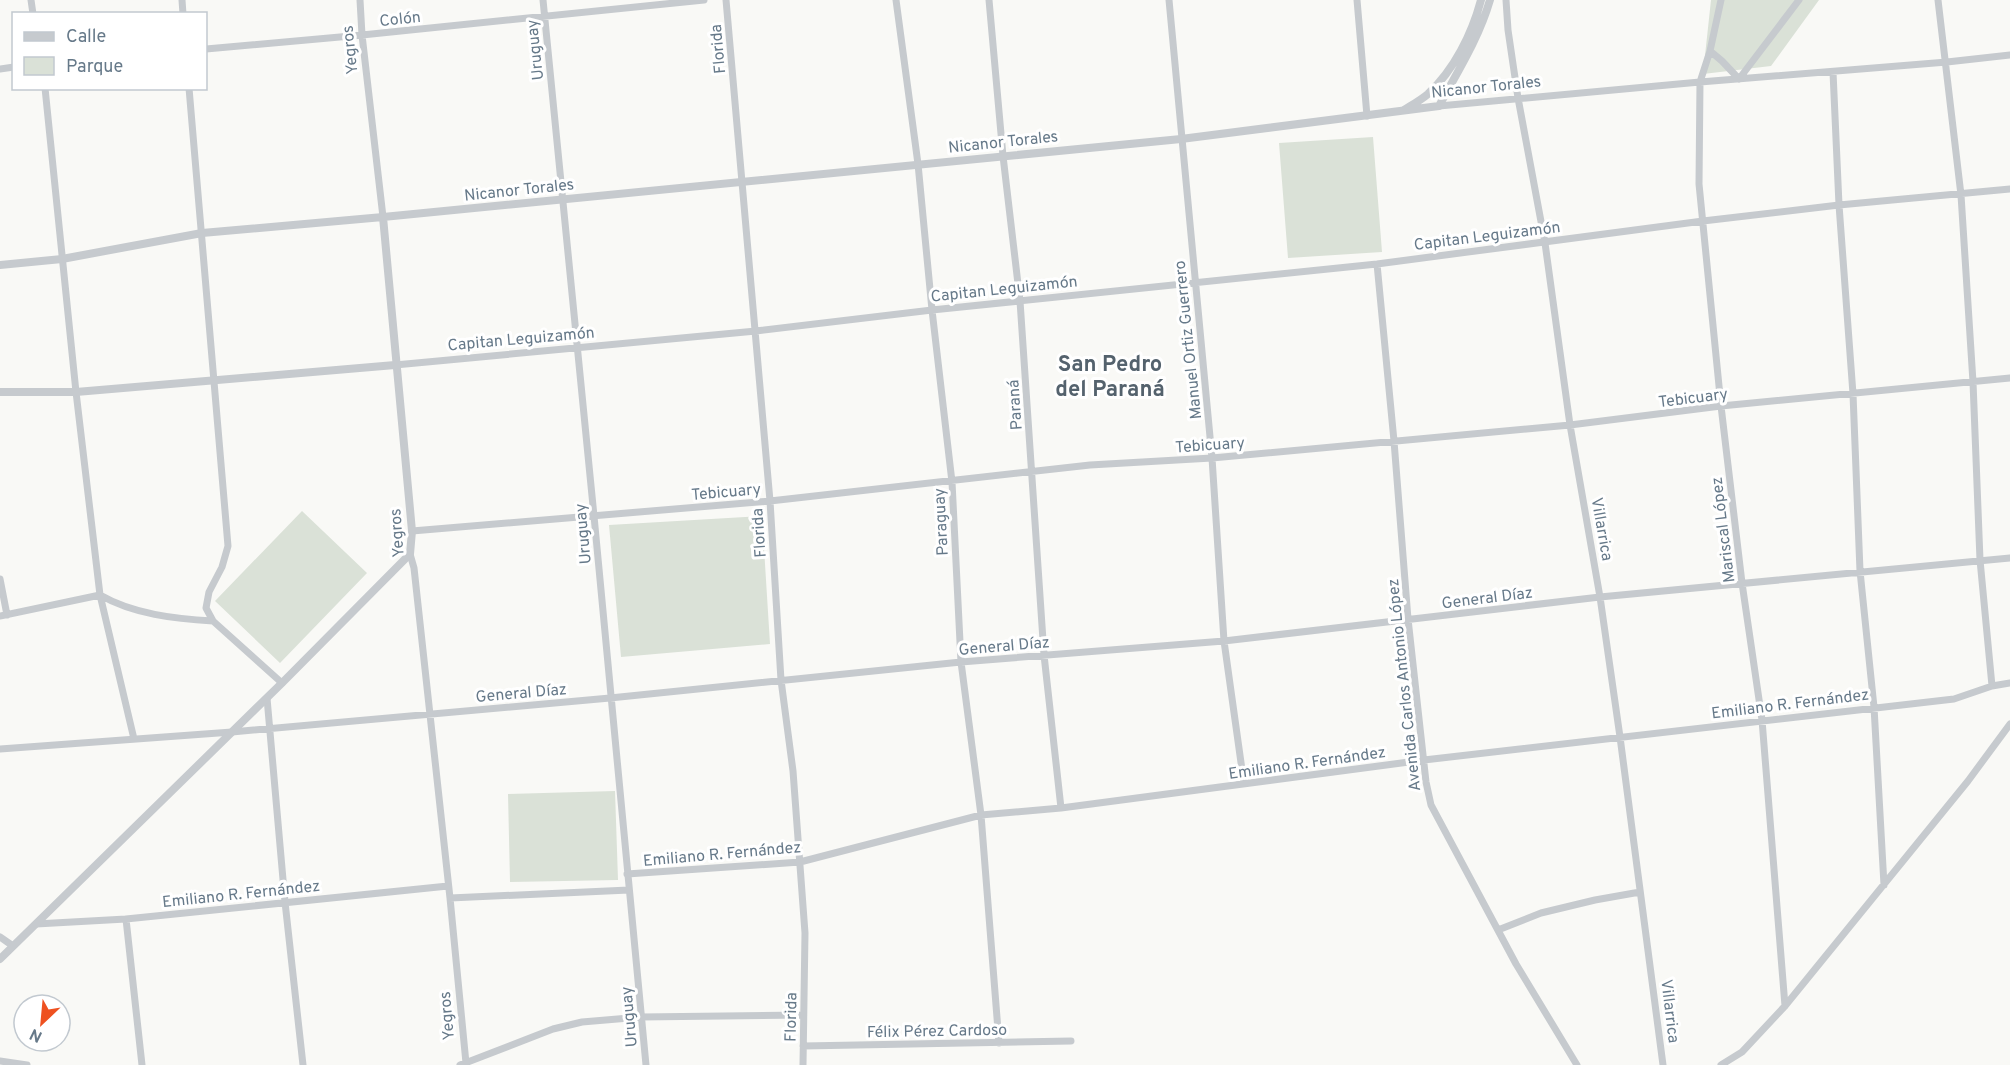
<svg xmlns="http://www.w3.org/2000/svg" width="2010" height="1065" font-family="Overpass,sans-serif">
  <rect width="100%" height="100%" fill="#f9f9f6"/>
  <path fill="#dae1d7" d="M1711,0H1819L1771,66L1703,74Z
    M1373,137L1382,252L1288,258L1279,143Z
    M302,511L367,573L280,663L215,601Z
    M762,516L770,644L621,657L609,525Z
    M615,791L618,880L510,882L508,794Z"/>
  <g fill="none" stroke-linecap="round" stroke-linejoin="round">
    <path stroke="#c6cace" stroke-width="7" d="M31,0L33,14
      M182,0L183,14
      M360,0L362,35L383,217
      M543,0L594,516L646,1065
      M726,0L770,501L781,680L793,771L805,933L803,1065
      M896,0L918,164L932,310L952,482L961,662L981,815L999,1043
      M989,0L1003,156L1020,301L1044,655L1061,808
      M1169,0L1212,458L1224,641L1244,784
      M1357,0L1367,116
      M1506,0L1508,30L1518,98L1545,243L1570,425L1600,597L1620,737L1663,1065
      M1721,0L1710,51L1722,61L1739,79L1799,0
      M1938,0L1961,195L1973,382L1980,560L1992,686
      M206,49L362,35L704,0
      M1710,51L1700,82L1699,184L1721,406L1742,583L1762,720L1785,1006
      M0,69L14,67
      M1833,72L1839,205L1853,394L1860,571L1874,707L1884,885
      M45,88L76,392L100,595L134,739
      M189,88L228,546L222,567L209,592L206,608L213,621L282,683
      M1439,106L1700,82L1947,62L2010,55
      M1377,264L1394,441L1408,619L1426,782L1431,805L1516,964L1577,1065
      M395,365L756,331L932,310L1377,264L1703,221L1839,205L2010,189
      M412,531L770,501L1090,465L1212,458L1570,425L1721,406L2010,378
      M410,554L414,568L450,898L466,1063
      M0,579L7,615
      M0,616L100,595C133,614 175,619 213,621
      M267,698L285,902L303,1065
      M0,749L232,732L610,698L961,662L1224,641L1600,597L2010,558
      M627,874L800,862L981,815L1061,808L1424,760L1954,699L1992,686L2010,683
      M450,898L629,890
      M126,919L142,1065
      M36,924L126,919L448,886
      M1498,930L1541,913L1595,900L1640,892
      M0,937L13,946
      M803,1046L1071,1041
      M0,1061L27,1065
      M460,1065L553,1029L582,1022L641,1017L803,1015
      M1721,1065L1742,1052L1785,1006L1968,781L2010,724"/>
    <path stroke="#c6cace" stroke-width="8" d="M1404,110C1412,105 1421,100 1428,94C1454,70 1472,34 1481,0
      M0,265L62,259L202,233L383,217L1181,139L1439,106C1458,71 1479,38 1490,0
      M0,392H76L395,365
      M0,959L282,683L410,554L412,531L383,217"/>
  </g>
  <g text-anchor="middle" stroke-width="6" stroke-linejoin="round" paint-order="stroke">
    <g font-size="16" fill="#667989" stroke="#fff">
      <text transform="translate(400 18) rotate(-6)" y="6">Colón</text>
      <text transform="translate(717 49) rotate(-95)" y="6">Florida</text>
      <text transform="translate(349 50) rotate(-96)" y="6">Yegros</text>
      <text transform="translate(534 50) rotate(-96)" y="6">Uruguay</text>
      <text transform="translate(1486 86) rotate(-6)" y="6">Nicanor Torales</text>
      <text transform="translate(1003 141) rotate(-6)" y="6">Nicanor Torales</text>
      <text transform="translate(519 189) rotate(-6)" y="6">Nicanor Torales</text>
      <text transform="translate(1487 235) rotate(-7)" y="6">Capitan Leguizamón</text>
      <text transform="translate(1004 288) rotate(-6)" y="6">Capitan Leguizamón</text>
      <text transform="translate(521 338) rotate(-5)" y="6">Capitan Leguizamón</text>
      <text transform="translate(1187 340) rotate(-96)" y="6">Manuel Ortiz Guerrero</text>
      <text transform="translate(1693 397) rotate(-7)" y="6">Tebicuary</text>
      <text transform="translate(1014 405) rotate(-94)" y="6">Paraná</text>
      <text transform="translate(1210 444) rotate(-4)" y="6">Tebicuary</text>
      <text transform="translate(726 491) rotate(-5)" y="6">Tebicuary</text>
      <text transform="translate(940 522) rotate(-93)" y="6">Paraguay</text>
      <text transform="translate(1603 529) rotate(80)" y="6">Villarrica</text>
      <text transform="translate(1722 530) rotate(-97)" y="6">Mariscal López</text>
      <text transform="translate(396 533) rotate(-94)" y="6">Yegros</text>
      <text transform="translate(758 533) rotate(-94)" y="6">Florida</text>
      <text transform="translate(582 534) rotate(-95)" y="6">Uruguay</text>
      <text transform="translate(1487 597) rotate(-7)" y="6">General Díaz</text>
      <text transform="translate(1004 645) rotate(-5)" y="6">General Díaz</text>
      <text transform="translate(1403 685) rotate(-96)" y="6">Avenida Carlos Antonio López</text>
      <text transform="translate(521 692) rotate(-5)" y="6">General Díaz</text>
      <text transform="translate(1790 703) rotate(-7)" y="6">Emiliano R. Fernández</text>
      <text transform="translate(1307 762) rotate(-8)" y="6">Emiliano R. Fernández</text>
      <text transform="translate(722 853) rotate(-5)" y="6">Emiliano R. Fernández</text>
      <text transform="translate(241 893) rotate(-6)" y="6">Emiliano R. Fernández</text>
      <text transform="translate(1671 1011) rotate(83)" y="6">Villarrica</text>
      <text transform="translate(446 1016) rotate(-95)" y="6">Yegros</text>
      <text transform="translate(628 1017) rotate(-95)" y="6">Uruguay</text>
      <text transform="translate(790 1017) rotate(-89)" y="6">Florida</text>
      <text transform="translate(937 1030) rotate(-1)" y="6">Félix Pérez Cardoso</text>
    </g>
    <g font-size="22" font-weight="bold" fill="#54626d" stroke="#fff">
      <text x="1110" y="371">San Pedro<tspan x="1110" dy="25">del Paraná</tspan></text>
    </g>
  </g>
  <rect x="12" y="12" width="195" height="78" fill="#ffffff" stroke="#c2c9d0" stroke-width="1.5"/>
  <rect x="24" y="32" width="30" height="9" fill="#c6cace" stroke="#c2c9d0" stroke-width="1.5"/>
  <text x="66" y="42" font-size="18" fill="#667989">Calle</text>
  <rect x="24" y="57" width="30" height="18" fill="#dae1d7" stroke="#c2c9d0" stroke-width="1.5"/>
  <text x="66" y="72" font-size="18" fill="#667989">Parque</text>
  <g transform="translate(42 1023) rotate(206)"><circle r="28" fill="#ffffff" stroke="#c2c9d0" stroke-width="1.5"/>
  <path d="M0-4.5L10 22L0 15L-10 22Z" fill="#ee5120"/>
  <text y="-9" font-size="16" font-weight="bold" text-anchor="middle" fill="#667989">N</text>
  </g>
</svg>
